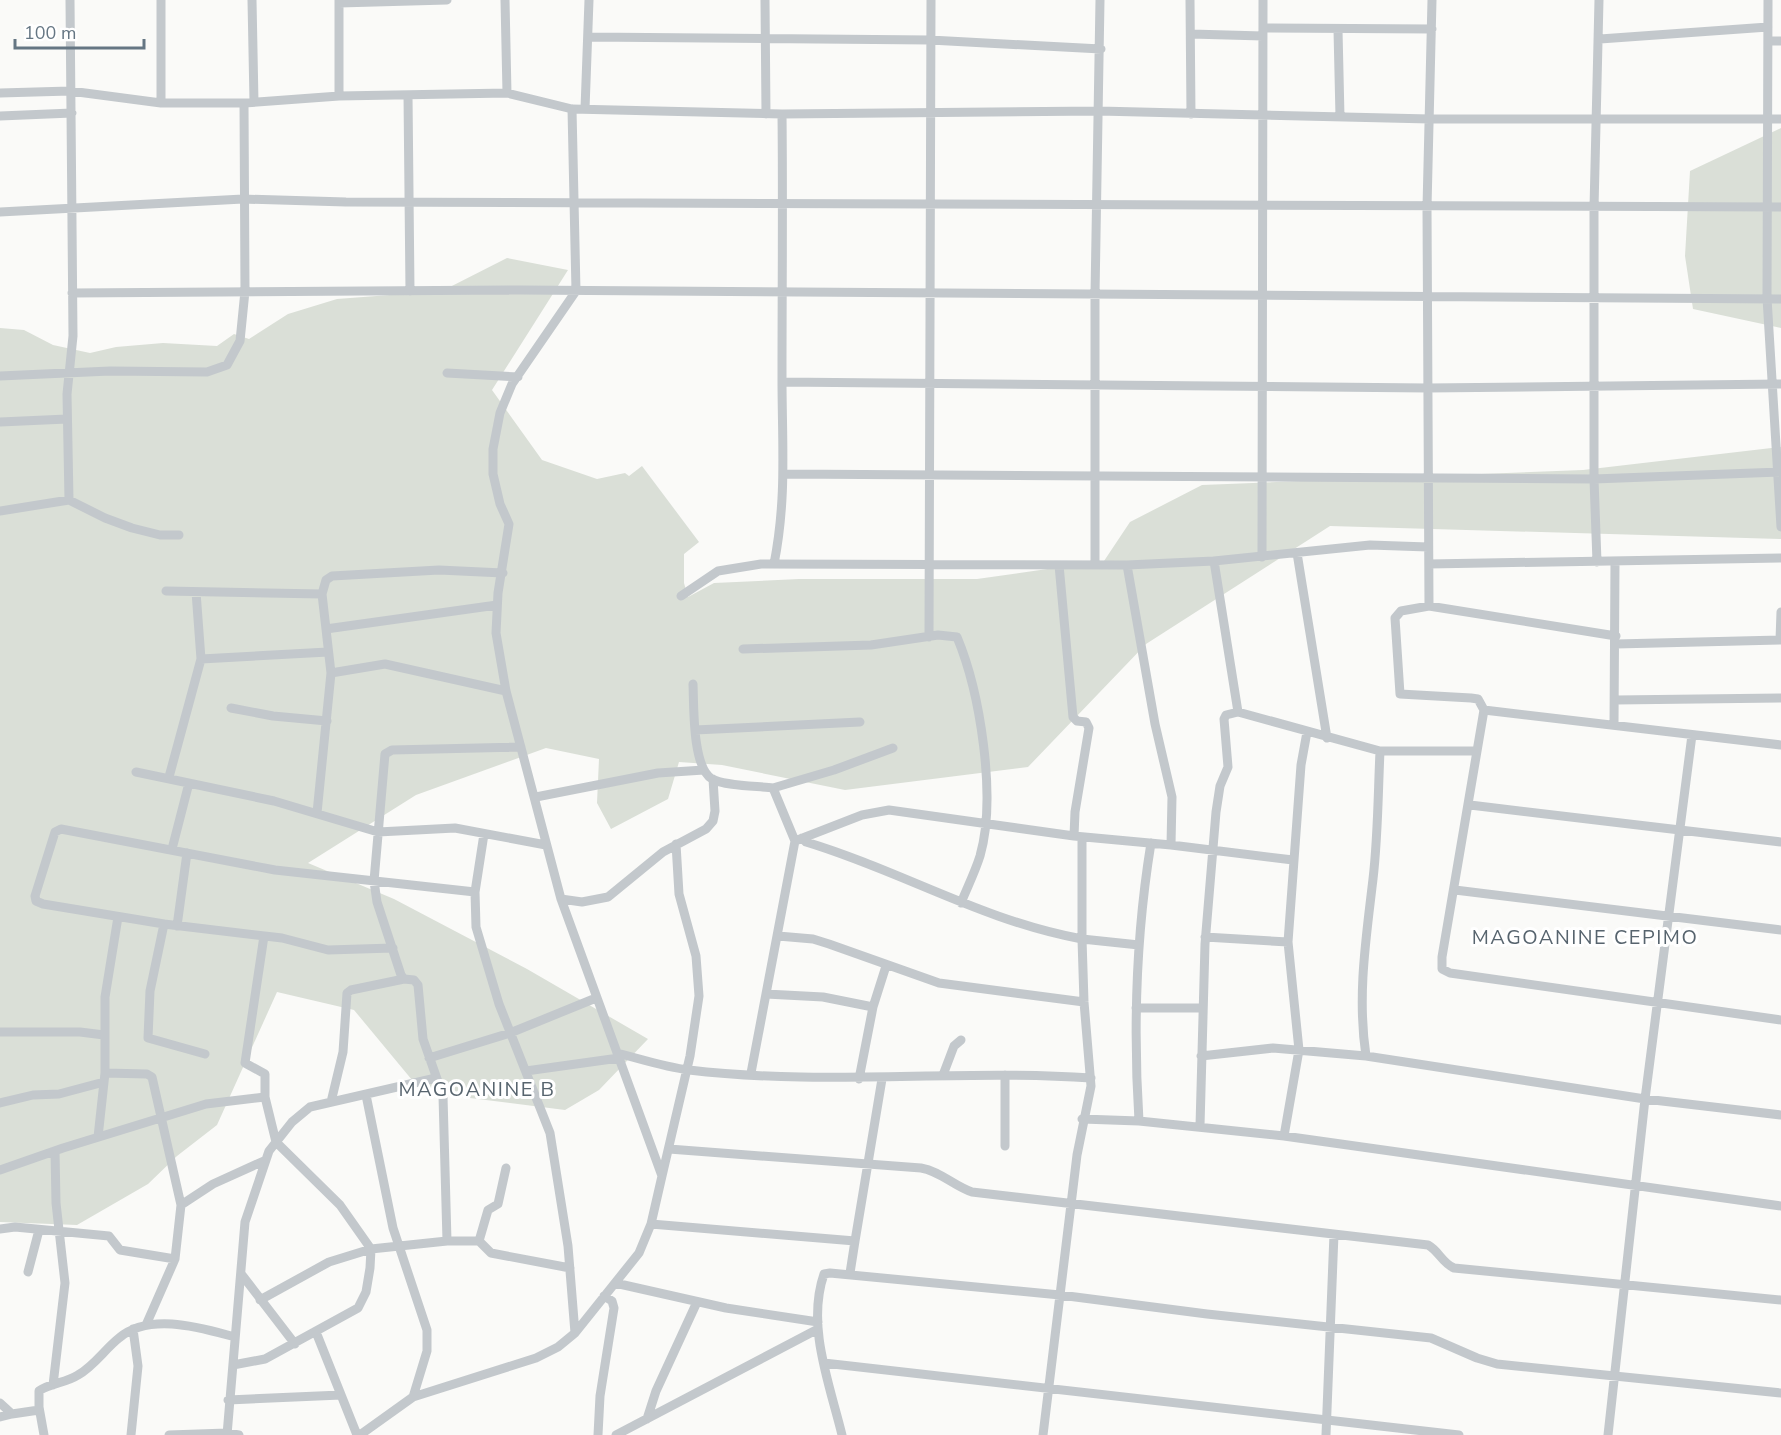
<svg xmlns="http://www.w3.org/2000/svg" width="1781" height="1435" font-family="'Nunito Sans',sans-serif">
  <rect width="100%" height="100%" fill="#fafaf8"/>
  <path fill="#dadfd7" d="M1781,128V328L1693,309L1685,256L1690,171Z
    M507,258L568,270L492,390L542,460L597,479L625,473L629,476L642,466L699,542L684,554V583L688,597L714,583L799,579H977L1075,565L1102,564L1130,522L1202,485L1583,470L1781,447V539L1330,526L1146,644L1028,767L845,790L722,765L679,762L668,799L611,829L597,803L599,759L546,748L416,795L308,863L394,899L527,969L648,1039L599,1090L565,1110L422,1092L354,1010L277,992L217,1125L177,1156L148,1184L77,1225L0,1222V328L24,330L53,345L90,353L116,347L163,343L217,346L234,334L249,339L288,314L337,299L442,291Z"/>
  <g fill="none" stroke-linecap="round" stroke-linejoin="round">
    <path stroke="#c3c8cc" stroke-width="9" d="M252,0L254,102
      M339,0V96
      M505,0L507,93
      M765,0L766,114
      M1190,0L1191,114
      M1768,0L1767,298L1781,527
      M339,3L447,0
      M1263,28L1432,29
      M1338,30L1340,117
      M1191,34L1263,36
      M589,37L930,40L1101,49
      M1600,39L1768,27
      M1769,41H1781
      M0,93L70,91L161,103H244L339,96L507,93L572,109L782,114L1099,111L1430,119H1781
      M408,95L410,291
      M161,103V0
      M585,109L589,0
      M0,116L72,113
      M0,212L243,199L346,202L1781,207
      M72,293L520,290L1781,299
      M447,373L518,377
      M0,376L110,371L207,372L227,365L240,341L245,291L244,103
      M782,382L1428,388L1781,384
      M0,422L67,419
      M785,474L1594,479L1781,472
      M69,500L67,394L73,336L70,0
      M0,511L69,500L105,518L132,528L160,535H179
      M1297,553L1327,738
      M1262,557L1263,0
      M1214,561L1238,712L1380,751H1476
      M1597,562L1594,479V208L1599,0
      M774,564C787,498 782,444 782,378C782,290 783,202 782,114
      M1095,564V295L1100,0
      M1429,564L1781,558
      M1059,565L1073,717L1077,721L1086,722L1089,728L1075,812L1074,836
      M166,591L322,594
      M681,596L718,571L761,564L1127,565L1214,561L1370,545L1428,547
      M1429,606L1427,207L1432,0
      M326,629L497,605
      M1616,636L1429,606L1401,611L1395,618L1400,694L1471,698L1478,699L1484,710L1442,957V969L1450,973L1781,1020
      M929,637L931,0
      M1780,640L1781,612
      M1616,644L1781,640
      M743,649L871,645L938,635L957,637C980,692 997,797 980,856C975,872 967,888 961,903
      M201,659L328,652
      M331,673L385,664L506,691
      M693,684C694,705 692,767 712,779C725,786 758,786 773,788L795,841L751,1073
      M1616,700L1781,698
      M231,708L273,716L327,721
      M1484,710L1781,745
      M1614,725L1615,562
      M695,730L860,722
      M136,772L274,801L378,832L455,828L546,845
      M169,777L201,659L196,592
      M773,788L834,770L893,748
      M536,797L658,773L704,770
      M1470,805L1781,842
      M317,813L331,673L322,594L326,580L332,576L439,570L503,573
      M484,834L475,892L476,927L499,1004L550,1133L568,1246L575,1333
      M802,838L806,842C902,871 983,921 1082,939V837
      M795,841L862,815L889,810L1074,836L1171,845L1172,797L1155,724L1127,565
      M1171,845L1293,860
      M172,849L189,783
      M1455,890L1781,930
      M561,899L582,902L608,897L663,852L706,829L713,821L715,811L713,779
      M164,924L150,991L148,1038L205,1054
      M177,926L187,853
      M778,936L813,939L829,944L939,983L1084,1002
      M1205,937L1288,942
      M393,948L328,950L282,938L164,924L43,904L36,901L35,896L55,832L61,829L275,870L475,892
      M766,994L823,997L873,1007L886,966
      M1136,1008H1202
      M0,1032H80L104,1035
      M617,1053C641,1059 665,1067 689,1070C822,1086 957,1069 1091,1078
      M1201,1056L1273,1048L1366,1056L1645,1099L1781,1115
      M1366,1056C1357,996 1366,939 1373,879C1378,837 1378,794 1380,751
      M429,1058L510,1033L596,998
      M526,1071L619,1058
      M105,1073L147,1074L152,1077L181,1205
      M943,1075L954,1046L961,1040
      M859,1079L873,1007
      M366,1095L393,1228L427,1330V1351L413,1397
      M331,1102L343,1052L347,993L351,990L404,979
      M0,1103L33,1095L59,1094L104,1082
      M1082,1119L1139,1121L1284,1136L1781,1206
      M1139,1121C1133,1027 1136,935 1151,843
      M1200,1126L1205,944L1216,812L1220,786L1228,767L1224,719L1226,715L1238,712
      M1284,1136L1299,1050L1288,942L1301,765L1307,732
      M98,1137L105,1073V997L118,917
      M1005,1146V1075
      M669,1149L921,1168C940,1171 954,1186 972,1192L1428,1245C1439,1251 1442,1263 1454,1268L1781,1300
      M0,1170L63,1148L206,1104L265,1097
      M662,1176L690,1056L699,996L696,956L679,894L676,844
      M651,1224L855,1241L882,1079
      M0,1229L15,1227L109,1236L120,1250L175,1259L146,1325
      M447,1241L443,1096L423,1039L418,985L414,980L404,979L401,975L377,902L374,881L385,754L392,750L521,747
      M479,1241L488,1210L498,1204L506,1168
      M175,1259L181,1205L213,1184L266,1160
      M28,1272L39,1230
      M850,1273L855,1241
      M242,1275L295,1344
      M615,1283L726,1308L818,1322
      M260,1300L329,1262L371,1249L447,1241H479L491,1253L570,1268
      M316,1332L357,1435
      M824,1363L1459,1435
      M233,1365L265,1359L358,1308L366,1292L370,1268L371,1249L340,1205L276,1142L265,1097V1074L245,1063L264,936
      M53,1385L65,1283L56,1203L55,1151
      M228,1400L341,1395
      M0,1403L12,1414L39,1410
      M0,1417L12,1414
      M647,1419L656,1391L697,1302
      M44,1435L39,1407V1391C50,1383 66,1383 78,1375C94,1366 105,1349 119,1338C150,1312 201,1328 235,1337
      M131,1435L138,1366L133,1329
      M169,1435L227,1433L239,1435
      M227,1435L245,1222L269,1151L292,1122L310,1107L436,1078
      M360,1435L413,1397L536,1358L558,1347L575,1333L639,1253L651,1224L662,1176L561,899L506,691L496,633L498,593L509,524L500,504L493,474V449L500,413L512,384L576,291L572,109
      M598,1435L600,1396L614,1308L612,1301L604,1296
      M616,1435L818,1329
      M842,1435C830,1385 806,1326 824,1274L830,1273L1060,1295L1207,1314L1431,1338L1477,1358L1497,1364L1781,1393
      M1043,1435L1077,1155L1091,1086L1084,1002L1082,939L1139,945
      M1326,1435L1334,1234
      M1608,1435L1645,1099L1692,735"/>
  </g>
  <g text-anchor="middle" stroke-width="6" stroke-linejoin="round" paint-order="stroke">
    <g font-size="20" letter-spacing="1.5" fill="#57646e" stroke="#fff">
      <text x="1585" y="944">MAGOANINE CEPIMO</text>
      <text x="477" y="1096">MAGOANINE B</text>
    </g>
  </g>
  <path d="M15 39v9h129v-9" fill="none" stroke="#657683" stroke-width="3"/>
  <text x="24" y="39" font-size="18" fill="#657683" stroke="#ffffff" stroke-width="4.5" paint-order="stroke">100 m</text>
</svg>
